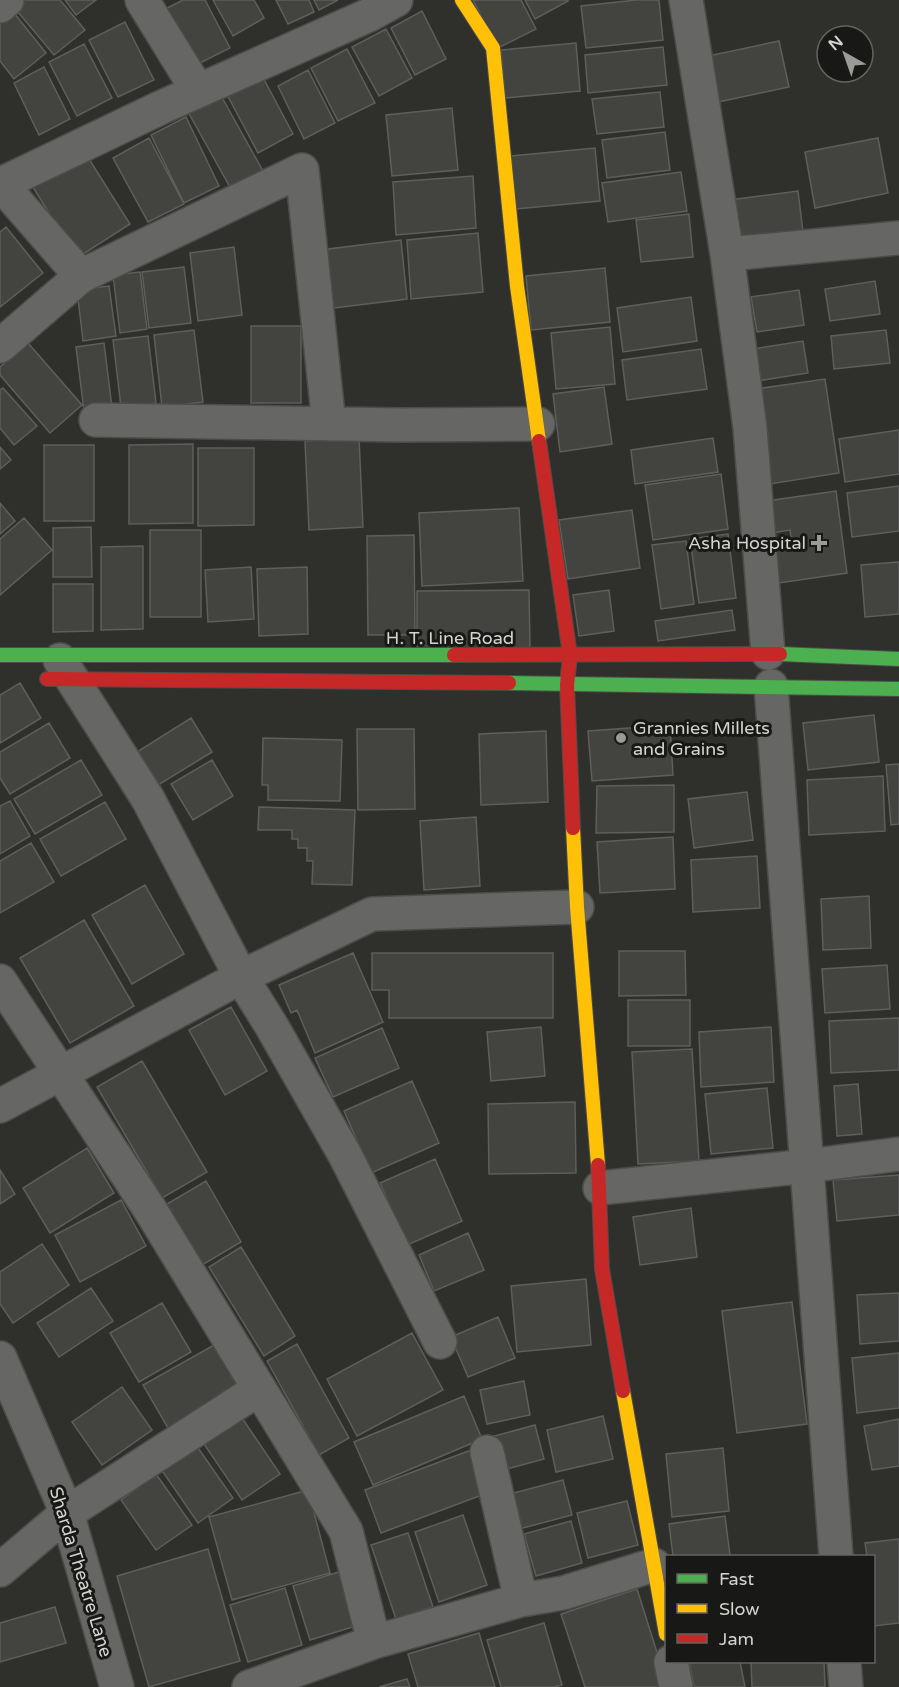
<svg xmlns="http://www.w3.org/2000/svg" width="899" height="1687" font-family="'Varela Round',sans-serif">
  <rect width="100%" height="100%" fill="#2f2f2c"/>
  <path fill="#434340" stroke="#5e5e5b" stroke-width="1.5" d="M20,0H60L85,30L54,55L13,6Z
    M65,0H96L76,15Z
    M183,0H205L230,48L194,66L165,9Z
    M213,0H254L264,18L233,36Z
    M276,0H309L314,12L288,24Z
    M314,0H338L319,10Z
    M473,0H521L536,29L498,48Z
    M525,0H568V1L535,19Z
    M636,0H659L663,40L586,48L581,6Z
    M10,8L46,53L14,79L0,61V16Z
    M422,11L446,59L415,75L391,28Z
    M125,22L154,80L118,97L89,40Z
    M386,29L412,78L379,96L352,47Z
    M779,41L789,87L718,102L708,56Z
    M576,43L580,91L505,98L501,50Z
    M84,44L112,98L77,116L49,62Z
    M663,47L667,85L588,93L585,55Z
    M347,49L375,103L338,121L311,68Z
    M44,67L70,119L39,135L14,83Z
    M258,68L293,134L258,153L223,87Z
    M308,70L335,123L304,139L278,86Z
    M219,92L263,171L231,189L187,110Z
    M660,92L664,127L597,134L592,99Z
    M452,108L458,170L392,176L386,115Z
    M186,117L219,186L184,203L151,135Z
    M665,132L670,170L607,178L602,140Z
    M149,138L184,204L148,222L113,158Z
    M878,138L888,193L815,208L805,152Z
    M595,148L600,201L516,209L511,156Z
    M84,151L130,224L77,258L31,184Z
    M681,172L687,211L608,222L602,183Z
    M473,176L476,228L396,235L393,182Z
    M798,191L804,240L728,250L722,201Z
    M689,214L693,257L641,262L636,220Z
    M6,227L43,273L0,307V232Z
    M478,233L483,292L411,299L407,240Z
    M401,240L407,299L326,309L320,250Z
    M234,247L242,315L198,321L190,253Z
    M184,267L191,323L149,328L142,272Z
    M605,268L610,322L531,330L526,276Z
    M140,272L147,329L120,333L113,275Z
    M875,281L880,314L830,321L825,289Z
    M109,286L116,336L83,341L77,290Z
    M799,290L804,325L757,332L751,297Z
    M691,297L697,341L623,352L617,308Z
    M251,326H301V403H251Z
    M610,327L615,384L556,389L551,333Z
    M194,330L203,402L162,407L154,335Z
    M886,330L890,363L834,369L831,336Z
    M148,336L156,403L121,407L113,340Z
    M803,341L808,373L758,381L753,349Z
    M28,343L82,405L50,433L0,375V367Z
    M104,343L112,408L84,411L76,347Z
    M701,349L707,389L627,400L622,360Z
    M825,379L839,473L770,484L756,389Z
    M604,387L612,444L560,452L553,394Z
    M3,388L37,426L14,445L0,428V390Z
    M899,430V474L845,482L839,439Z
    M359,438L363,527L309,530L305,441Z
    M713,438L718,472L635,484L631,450Z
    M193,444V523L129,524V445Z
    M44,445H94V521H44Z
    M0,447L11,460L0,469Z
    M198,448H254V525L198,526Z
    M721,474L728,529L653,540L645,485Z
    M899,486V531L852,537L847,493Z
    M836,491L847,573L779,583L773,547L792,544L790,530L772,533L767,501Z
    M0,503L15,521L0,534Z
    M519,508L523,581L422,586L419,513Z
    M632,510L640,568L568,579L559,520Z
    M24,518L52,550L0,595V539Z
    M91,527L92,577H53V528Z
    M150,530H201V617H150Z
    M728,534L736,598L699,603L690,539Z
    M414,535L415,635H368L367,536Z
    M686,541L694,604L661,609L652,545Z
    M143,546V629L101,630V547Z
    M899,562V614L865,617L861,565Z
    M251,567L254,619L208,622L205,570Z
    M307,567L308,634L259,636L257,569Z
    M53,584H93V631L53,632Z
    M529,590L530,649L417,650V591Z
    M609,590L614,631L579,636L573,595Z
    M732,610L735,630L658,641L655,621Z
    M20,683L41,718L0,743V695Z
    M874,715L879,762L808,770L803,723Z
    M191,718L212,752L150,790L129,757Z
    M49,723L70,758L10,794L0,778V752Z
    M670,725L673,775L592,781L588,731Z
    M357,729H414L415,809L358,810Z
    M546,731L548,802L481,805L479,734Z
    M263,738L342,740L340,801L268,800V785H262Z
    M81,760L102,795L35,834L14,799Z
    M212,760L233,796L193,820L171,784Z
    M899,764V824L891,825L886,765Z
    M883,776L885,831L809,835L807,780Z
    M674,785V832L596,833L597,786Z
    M747,792L753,840L694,848L688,799Z
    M10,801L30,836L0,854V806Z
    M105,802L126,839L61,876L40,839Z
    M259,807L355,810L352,885L312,884L313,861H307V848H298V839H292V830H258Z
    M476,817L480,886L424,890L420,821Z
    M673,837L675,889L600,893L597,842Z
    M31,843L54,882L0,913V861Z
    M757,856L760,908L693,912L691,860Z
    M145,885L184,954L132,984L92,915Z
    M869,896L871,948L823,950L821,899Z
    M84,920L134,1006L70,1043L20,958Z
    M619,951H685L686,995L619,996Z
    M353,953L383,1022L315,1053L297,1010L291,1013L279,985Z
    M372,953H553V1018H389V990H372Z
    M887,965L890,1009L825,1013L822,969Z
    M628,1000H690V1046H628Z
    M231,1007L267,1071L225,1095L189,1030Z
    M899,1018V1070L831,1073L829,1021Z
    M541,1027L545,1076L491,1081L487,1032Z
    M771,1027L774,1082L701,1087L699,1032Z
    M382,1028L399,1068L333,1097L315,1058Z
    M692,1049L699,1161L638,1164L632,1052Z
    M142,1061L207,1172L162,1198L97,1087Z
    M412,1081L439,1143L371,1173L344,1111Z
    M858,1084L862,1134L837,1136L834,1086Z
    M767,1088L773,1148L711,1154L705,1094Z
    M575,1102L576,1173L489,1174L488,1104Z
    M87,1148L114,1193L50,1233L23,1188Z
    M435,1159L462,1221L407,1245L380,1183Z
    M0,1170L15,1194L0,1204Z
    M899,1175V1215L837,1221L833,1180Z
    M206,1181L241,1242L202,1265L167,1204Z
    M121,1200L146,1246L80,1282L55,1235Z
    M691,1208L697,1257L640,1265L633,1217Z
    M468,1233L484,1270L434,1291L419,1255Z
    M42,1244L69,1285L13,1323L0,1304V1272Z
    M241,1247L295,1336L264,1356L209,1267Z
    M586,1279L591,1345L517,1352L511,1286Z
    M91,1288L113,1321L59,1357L37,1323Z
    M899,1293V1341L860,1344L857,1295Z
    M792,1302L807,1424L737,1433L722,1311Z
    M162,1303L191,1352L139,1382L110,1333Z
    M498,1317L515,1358L468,1377L451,1337Z
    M412,1333L443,1390L357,1436L327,1379Z
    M297,1344L349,1438L319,1455L267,1361Z
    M214,1345L239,1388L168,1428L143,1385Z
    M899,1353V1408L857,1413L852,1358Z
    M524,1381L530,1415L487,1424L480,1390Z
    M122,1387L152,1430L102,1465L72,1422Z
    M464,1396L482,1439L373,1485L354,1442Z
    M240,1415L280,1474L242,1500L202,1441Z
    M603,1416L613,1459L556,1472L547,1430Z
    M899,1419V1466L872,1470L864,1426Z
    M535,1425L544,1459L500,1471L491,1437Z
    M196,1445L233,1498L198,1523L161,1469Z
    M723,1448L729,1511L672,1517L666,1454Z
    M471,1450L487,1493L381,1533L365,1490Z
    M156,1474L192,1525L156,1550L121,1500Z
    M563,1480L572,1515L519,1529L510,1494Z
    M308,1490L330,1573L232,1600L209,1517Z
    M627,1501L638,1545L588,1558L577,1513Z
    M463,1515L487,1585L439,1602L415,1532Z
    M725,1516L730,1556H673L669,1524Z
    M571,1521L582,1563L536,1576L524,1534Z
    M408,1533L433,1607L396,1619L371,1545Z
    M899,1539V1623L874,1626V1556H867L865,1543Z
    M208,1549L240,1661L149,1687L117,1576Z
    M342,1571L359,1625L310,1640L293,1586Z
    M285,1588L302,1645L248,1662L230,1605Z
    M637,1589L668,1687H585L561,1614Z
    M55,1607L66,1643L0,1662V1623Z
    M544,1623L562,1685L554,1687H501L487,1640Z
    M479,1633L495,1687H418L408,1654Z
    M689,1662H740L745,1687H694Z
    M751,1662H824L825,1687H752Z
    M407,1679L410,1687H379Z"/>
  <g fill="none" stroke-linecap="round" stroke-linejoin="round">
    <g stroke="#4c4c49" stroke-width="36">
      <path id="street" d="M142,0L198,91
        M686,0L727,254L750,428L768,653
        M0,6L7,0
        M0,183L81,276L0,346
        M1,184L162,107L369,15L396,0
        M727,254L899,238
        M81,276L302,170L329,424
        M96,420L401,425L538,424
        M60,660L148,799L241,977L271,1025L345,1155L440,1342
        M771,686L836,1556
        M0,981L151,1211L346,1531L374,1642
        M0,1106L241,977L372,914L577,907
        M600,1188L807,1166L899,1154
        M0,1358L67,1513L117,1687
        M487,1452L521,1600
        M0,1570L67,1513L259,1389
        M671,1662L676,1687
        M844,1662L846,1687
        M249,1687L374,1642L521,1600L563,1593L654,1565"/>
    </g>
    <g stroke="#4c4c49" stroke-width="16">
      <path id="fast" d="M780,654L899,659
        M0,655H454
        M509,683L899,689"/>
    </g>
    <g stroke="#4c4c49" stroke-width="16">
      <path id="slow" d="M462,0L493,48L517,286L539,441
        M573,828L577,907L598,1165
        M623,1391L666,1634"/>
    </g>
    <g stroke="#4c4c49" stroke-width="16">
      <path id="jam" d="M539,441L570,655L567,685L573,828
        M454,655L780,654
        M47,679L509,683
        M598,1165L602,1269L623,1391"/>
    </g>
    <use href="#street" stroke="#666664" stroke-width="33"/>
    <use href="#fast" stroke="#4caf50" stroke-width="14"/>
    <use href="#slow" stroke="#ffc107" stroke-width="14"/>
    <use href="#jam" stroke="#c62828" stroke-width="14"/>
  </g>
  <g fill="#9a9a96" stroke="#181816" stroke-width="2">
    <path d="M816 534h6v6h6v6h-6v6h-6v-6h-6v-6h6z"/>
    <circle cx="621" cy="738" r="6"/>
  </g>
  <g text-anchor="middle" stroke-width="6" stroke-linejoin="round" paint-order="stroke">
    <g font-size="18" fill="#d3d3cf" stroke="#181816" text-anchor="end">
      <text x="806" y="549">Asha Hospital</text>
      <text x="633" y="734" text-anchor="start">Grannies Millets<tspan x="633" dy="21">and Grains</tspan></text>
    </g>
    <g font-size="18" fill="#d3d3cf" stroke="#181816">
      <text x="450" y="644">H. T. Line Road</text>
      <text transform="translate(81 1572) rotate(73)" y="6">Sharda Theatre Lane</text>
    </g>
  </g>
  <rect x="665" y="1555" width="210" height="108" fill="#181816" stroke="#636360" stroke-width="1.5"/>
  <rect x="677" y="1574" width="30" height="9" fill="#4caf50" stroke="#636360" stroke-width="1.5"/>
  <text x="719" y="1585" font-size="18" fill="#d3d3cf">Fast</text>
  <rect x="677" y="1604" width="30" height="9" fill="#ffc107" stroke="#636360" stroke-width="1.5"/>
  <text x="719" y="1615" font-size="18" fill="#d3d3cf">Slow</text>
  <rect x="677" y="1634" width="30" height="9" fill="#c62828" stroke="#636360" stroke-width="1.5"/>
  <text x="719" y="1645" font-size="18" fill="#d3d3cf">Jam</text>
  <g transform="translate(845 54) rotate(320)"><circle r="28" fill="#181816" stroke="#636360" stroke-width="1.5"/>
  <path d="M0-4.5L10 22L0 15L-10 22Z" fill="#9a9a96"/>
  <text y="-9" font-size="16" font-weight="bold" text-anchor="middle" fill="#d3d3cf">N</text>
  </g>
</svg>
